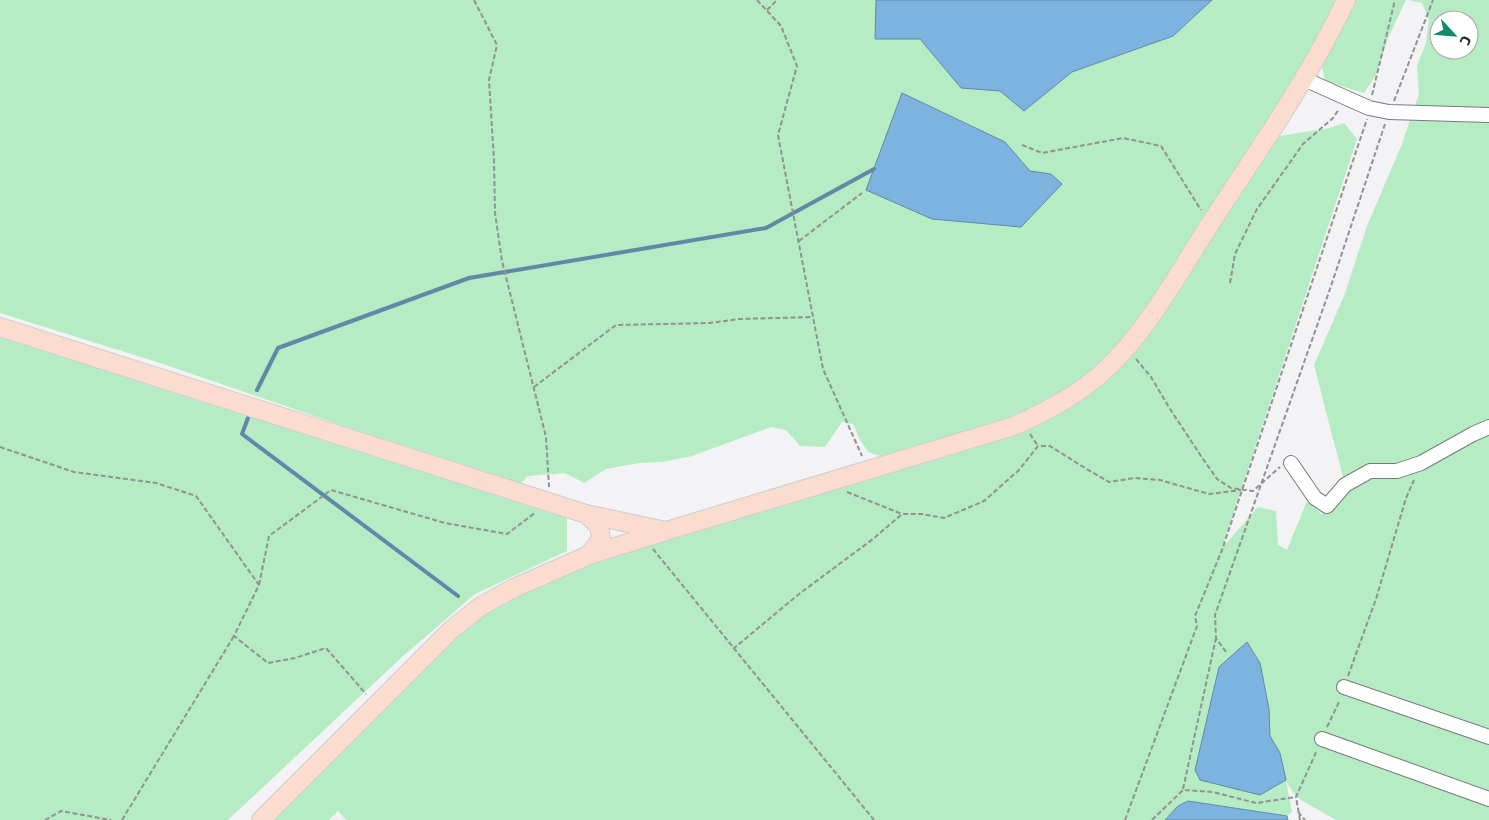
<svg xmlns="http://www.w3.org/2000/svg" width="1489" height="820" font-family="'Exo 2',sans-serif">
  <rect width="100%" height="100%" fill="#f3f2f5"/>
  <path fill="#b5ecc3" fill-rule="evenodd" d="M0,0H876L875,39H920L961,88L1000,91L1024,111L1072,72L1173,36L1212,0H1339L1308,62L1133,331L1081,384L1011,420L889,459L868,452L859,438L853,424L842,422L825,447L800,446L786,430L771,427L692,456L662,462L639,463L606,469L584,483L565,473L528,476L518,486L160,363L0,313ZM902,93L1005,142L1030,171Z
    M1351,0H1406L1388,38L1377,73L1364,93L1325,81L1321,61Z
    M1408,0H1489V820H1336L1296,797L1286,781L1292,812L1287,816L1188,801L1178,806L1165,820H346L338,811L329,820H269L456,632L485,610L579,566L679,535L1087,392L1273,137L1330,128L1344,123L1357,139L1222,548L1258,507L1276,511L1278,545L1287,550L1307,501L1322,514L1327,506L1345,485L1314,365L1344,296L1367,226L1402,144L1419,94L1417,66L1426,43L1429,19L1422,3ZM1439,20H1469V50H1439ZM1219,667L1269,709L1270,736L1280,753L1286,780L1281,782L1195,769Z
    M0,332L567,513V551L475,594L402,657L228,820H0Z"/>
  <path fill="#7db4df" stroke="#6288a7" d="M876,0H1212L1173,36L1072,72L1024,111L1000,91L961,88L920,39H875Z
    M902,93L1005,142L1030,171L1051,174L1062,184L1021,227L932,219L866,190Z
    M1247,642L1260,663L1269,709L1270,736L1280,753L1286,780L1260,795L1200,780L1195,770L1219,667Z
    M1188,801L1287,816L1288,820H1165L1178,806Z"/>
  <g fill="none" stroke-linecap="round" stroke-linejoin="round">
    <path stroke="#6288a7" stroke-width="4" d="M257,390L278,348L469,278L766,228L874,169
      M248,418L242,434L458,596"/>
    <g stroke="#7a787b" stroke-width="16">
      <path id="minor" d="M1304,79L1369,108L1389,112L1489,115
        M1291,463L1315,498L1327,506L1345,485L1370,471H1397L1421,463L1473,434L1489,427
        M1344,687L1489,737
        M1322,739L1489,799"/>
    </g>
    <g stroke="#cfcecf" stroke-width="20">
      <path id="major" d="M0,327L586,514L666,531L1014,426C1047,411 1078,395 1104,371C1147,332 1179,272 1210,224C1258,150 1309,79 1346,0
        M586,514L599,526L601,539L589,555
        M261,820L451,630L481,606L514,588L589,555L663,532"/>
    </g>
    <path stroke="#929193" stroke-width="2" stroke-dasharray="5 2.5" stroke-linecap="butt" d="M474,0L497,45L489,80L494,161L495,213L502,261L546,437L549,487
      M757,0L781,26L797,66L778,135L823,369L862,456
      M767,10L777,0
      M1372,95L1395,0
      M1394,101L1433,0
      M1022,145L1042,153L1123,138L1161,146L1201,210
      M799,241L862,193
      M1230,283L1235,254L1257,209L1303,144L1333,118L1339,109
      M1136,359L1151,377L1170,409L1203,459L1217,479L1231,488L1253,491L1280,467
      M534,387L616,325L710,323L739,319L813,317
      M1030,434L1038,446
      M0,447L74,472L156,483L196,496L259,585L234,636L268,663L295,658L326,648L366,694
      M847,492L902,514
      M653,549L874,820
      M259,585L269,536L331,490L445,523L507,534L536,512
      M733,649L799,594L873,539L902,514H922L944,518L984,501L1019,470L1038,446H1050L1085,468L1109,482L1135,478L1160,480L1209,494L1241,490
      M1226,652L1216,638L1215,615L1331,286L1385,124
      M1348,676L1376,599L1406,498L1414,480
      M1327,727L1340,700
      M1183,789L1216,638
      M1298,812L1305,820
      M45,820L61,811L111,820
      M122,820L234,636
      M1125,820L1197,626L1195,616L1222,550L1367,119
      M1152,820L1183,790L1213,792L1256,803L1296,797
      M1300,820L1296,797L1317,750"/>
    <use href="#minor" stroke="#fff" stroke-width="14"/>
    <use href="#major" stroke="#fbddcf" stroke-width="18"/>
  </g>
  <g transform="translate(1454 35) rotate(116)"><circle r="24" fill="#ffffff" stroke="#a7a7a7"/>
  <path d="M0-4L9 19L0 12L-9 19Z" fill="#128b6d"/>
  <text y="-8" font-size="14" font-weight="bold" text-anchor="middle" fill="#232224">С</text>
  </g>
</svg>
